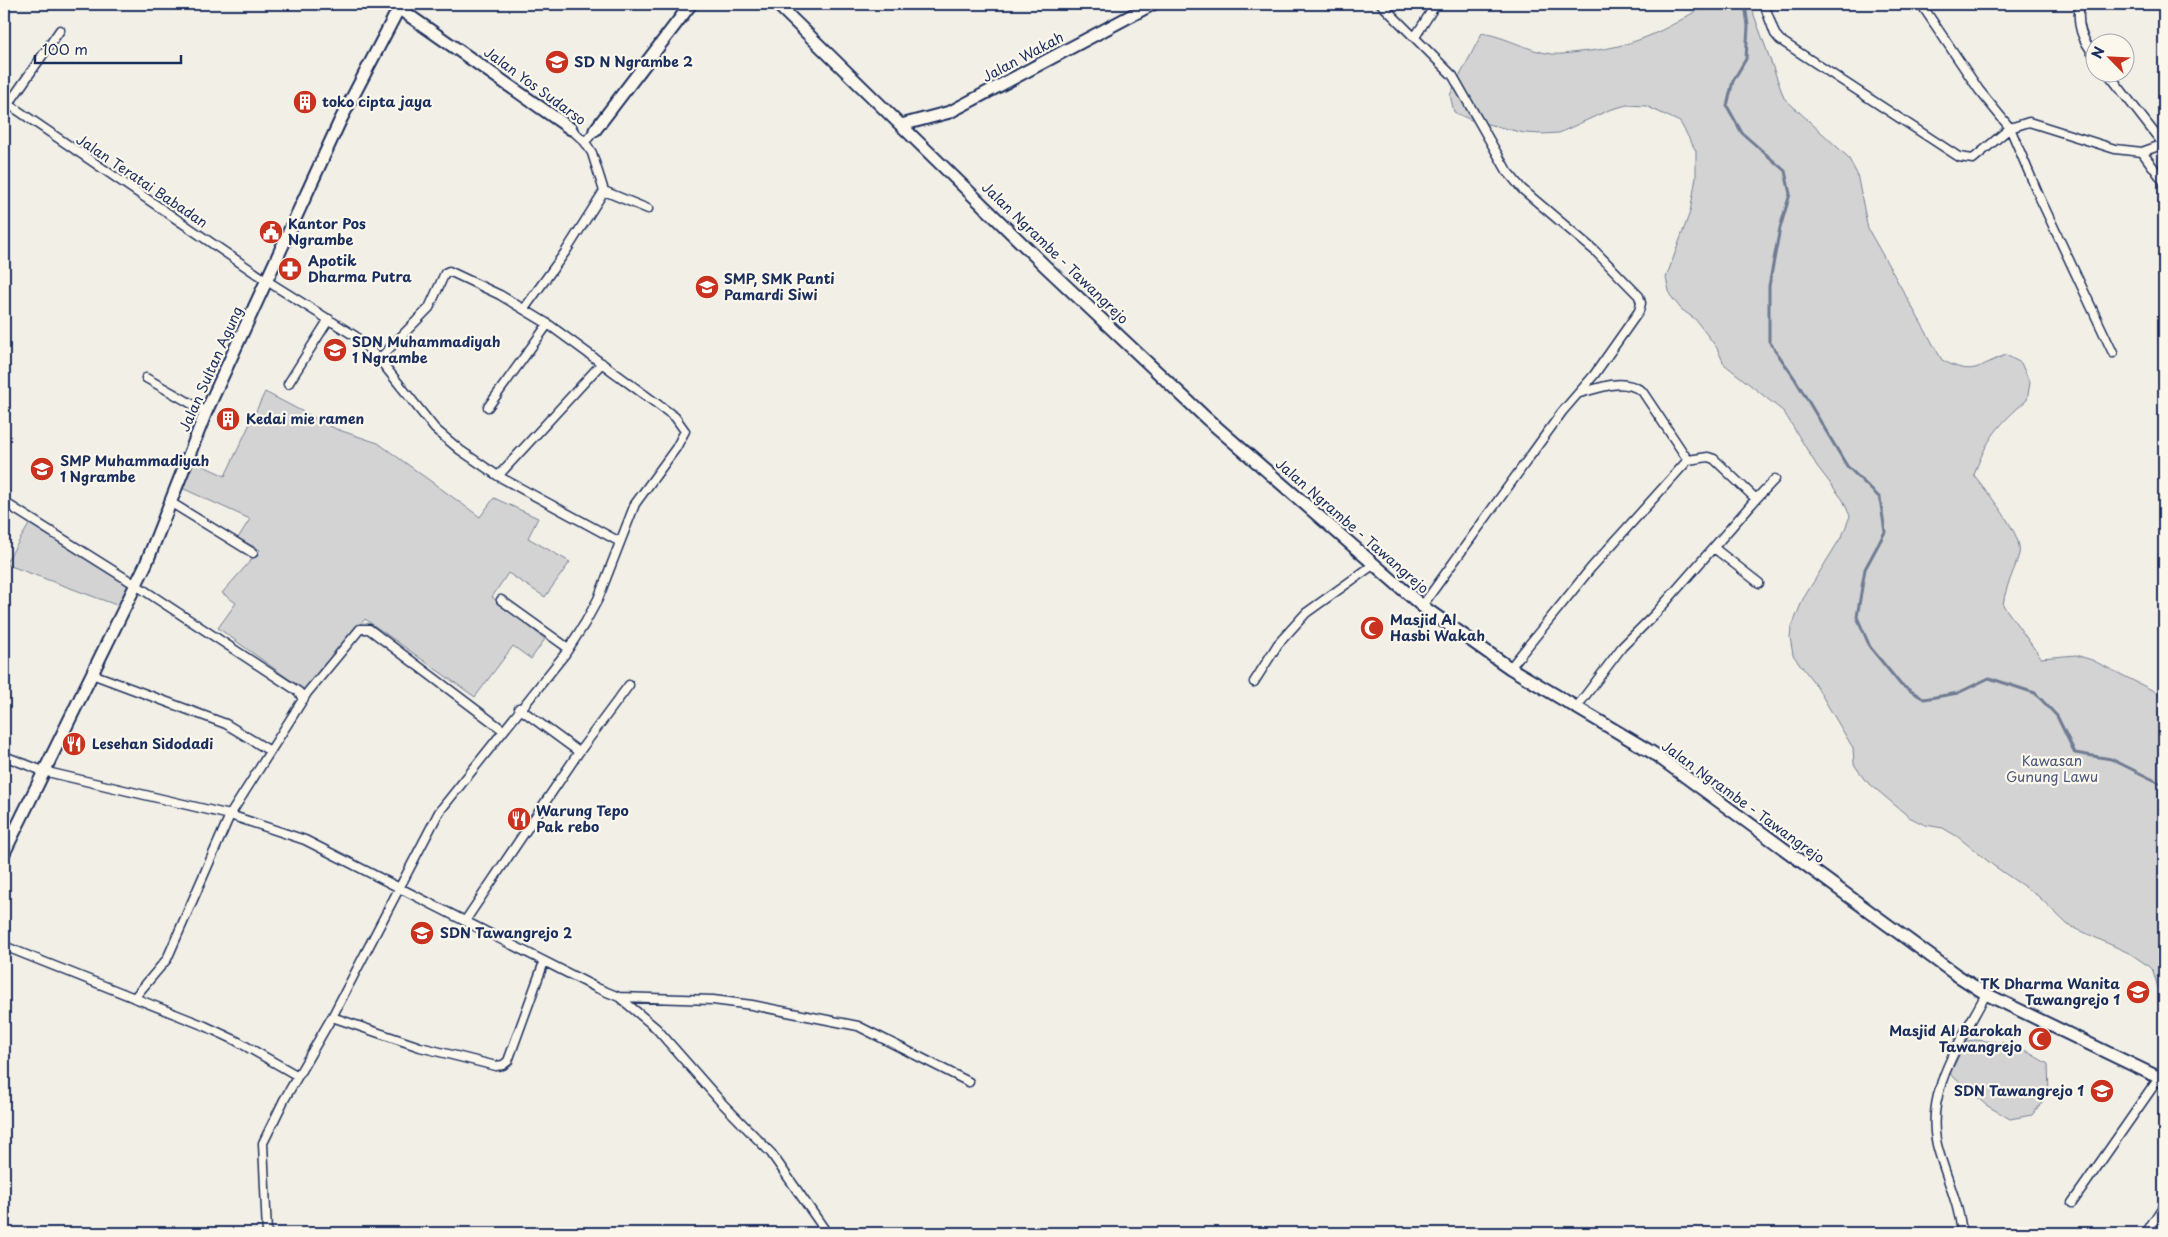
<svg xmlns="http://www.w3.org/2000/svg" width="2168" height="1237" font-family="'Playpen Sans',sans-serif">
  <rect width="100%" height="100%" fill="#f2efe6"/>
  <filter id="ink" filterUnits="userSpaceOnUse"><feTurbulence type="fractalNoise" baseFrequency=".02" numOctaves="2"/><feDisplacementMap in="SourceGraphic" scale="10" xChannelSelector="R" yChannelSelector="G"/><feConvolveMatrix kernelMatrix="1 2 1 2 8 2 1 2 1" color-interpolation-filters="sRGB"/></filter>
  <g filter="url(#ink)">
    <path fill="#d2d3d2" stroke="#768198" d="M1707,4H1750L1784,98L1848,157L1857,174L1868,229L1942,360C1974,377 1976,366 2006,355L2021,363L2030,383L2027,400C1998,425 1987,438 1974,475C1986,491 2024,535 2019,554C2014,573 2006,584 2003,605L2041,658L2076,655L2092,660L2158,693L2164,702V1008L2153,971L2147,965L2131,954L2068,925L2038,896L1994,866L1958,837L1943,828L1925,825L1909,817L1864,779L1854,764L1853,748L1815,684L1793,655L1790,637L1791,629L1803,599L1843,534L1850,516L1843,500L1817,466L1784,412L1724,364L1717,348L1695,319L1681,309L1670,295L1666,278L1690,212L1696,177V151L1680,122L1646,106L1627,105L1609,110L1559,133L1542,134L1524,133L1471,120L1454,112L1450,95L1482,33C1507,37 1528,51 1552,54C1560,55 1570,53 1579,52C1632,48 1663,32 1707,4Z
      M265,392L336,429L378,443L480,517L494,498L538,518L528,538L570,562L545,597L508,573L492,597L545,639L531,659L513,646L475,697L365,619L304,690L218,628L236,603L222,593L260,550L238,538L250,519L182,488L193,461L225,476Z
      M30,523L130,584L119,606L5,564Z
      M1976,1040L2014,1044L2048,1064L2049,1093L2032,1115L2010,1119L1986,1105L1950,1074L1966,1041Z"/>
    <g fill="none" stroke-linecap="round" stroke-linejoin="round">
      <path stroke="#707b93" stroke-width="3" d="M1745,4L1748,26L1746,59L1733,81L1727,106L1742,133L1785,171L1790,194L1780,228L1769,286V341L1795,379L1847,466L1880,498L1885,532L1865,569L1857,617L1870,647L1901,685L1924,699L1958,693L1989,678L2035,693L2057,716L2075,753L2111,759L2164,785"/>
      <g stroke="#1b2f5e" stroke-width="11">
        <path id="street" d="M1381,4L1453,76L1507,171L1522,189L1595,251L1639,296L1641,303L1639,311L1594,375L1562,412L1422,606
          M1764,4L1775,34L1780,40L1959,157L1973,159L2010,128L2029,122L2115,149L2142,152L2164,144
          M1921,4L1979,90L2010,128L2039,196L2113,353
          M2080,4C2076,25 2082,40 2096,57
          M1415,37L1436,4
          M2107,72L2163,144
          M4,101L267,281L355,336L379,359L435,429L460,450L498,476L620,542
          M8,105L60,30
          M571,129L585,142L595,130
          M2142,152L2164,182
          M604,191L648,209
          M524,309L566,251L604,191L592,153L585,142
          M146,378L206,412
          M288,384L329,319
          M1580,393C1602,387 1622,378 1642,391L1688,460
          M488,407L548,324
          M498,476L602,363
          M1756,499L1775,479
          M4,502L136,585L299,692L303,700
          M170,502L253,553
          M1714,548L1759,583
          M501,600L568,648
          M1510,668L1591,568L1688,460L1708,457L1714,459L1756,499L1656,613L1622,647L1576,708
          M92,674L226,724L270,751
          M1254,682L1278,644L1306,613L1373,565
          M519,708L579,752
          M4,756L43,771L230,815L305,840L597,988L619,997L713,1000L752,1005L858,1026L969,1082
          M465,921L579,752L629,685
          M4,946L205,1026L235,1040L298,1076
          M619,997L656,1028L722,1103L771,1153L827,1233
          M134,998L167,959L230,815L307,693L360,629H369L503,730
          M332,1017L420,1047L496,1066L503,1065L508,1061L544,962
          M2072,1203L2159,1078
          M267,1233L263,1143L284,1100L332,1017L439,812L565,654L585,623L598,599L635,504L676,448L685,431L675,417L548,324L500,295L449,271L445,273L429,308L379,359
          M1962,1233C1959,1204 1947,1180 1939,1152C1921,1096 1961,1041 1986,994
          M2146,1233L2164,1205"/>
      </g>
      <g stroke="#1b2f5e" stroke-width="15">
        <path id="secondary" d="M777,4L1045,266L1206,418L1422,606L1510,668L1653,753L1955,974L1986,994L2164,1080
          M394,5L571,129
          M901,125L950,112L1153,4
          M595,130L691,4
          M4,853L146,564L206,412L340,121L401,4"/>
      </g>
      <use href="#street" stroke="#fbf7ec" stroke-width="8"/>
      <use href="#secondary" stroke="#fbf7ec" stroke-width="11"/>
    </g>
  </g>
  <defs>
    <g id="school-disc" transform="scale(1.25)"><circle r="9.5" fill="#c8321e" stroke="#fbf7ec"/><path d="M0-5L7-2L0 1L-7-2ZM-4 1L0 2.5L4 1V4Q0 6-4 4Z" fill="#fff"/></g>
    <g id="building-disc" transform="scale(1.25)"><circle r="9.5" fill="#c8321e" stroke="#fbf7ec"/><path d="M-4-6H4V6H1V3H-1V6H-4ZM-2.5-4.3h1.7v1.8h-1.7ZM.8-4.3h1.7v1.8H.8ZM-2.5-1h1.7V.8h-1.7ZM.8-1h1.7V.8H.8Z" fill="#fff"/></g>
    <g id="civic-disc" transform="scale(1.25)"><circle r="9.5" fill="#c8321e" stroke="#fbf7ec"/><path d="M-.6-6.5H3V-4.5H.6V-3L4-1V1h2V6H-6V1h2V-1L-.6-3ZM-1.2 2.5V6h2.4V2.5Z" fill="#fff"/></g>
    <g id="pharmacy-disc" transform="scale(1.25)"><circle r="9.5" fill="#c8321e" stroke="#fbf7ec"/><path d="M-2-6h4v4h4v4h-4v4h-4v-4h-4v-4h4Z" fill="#fff"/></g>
    <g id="mosque-disc" transform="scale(1.25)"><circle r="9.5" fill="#c8321e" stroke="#fbf7ec"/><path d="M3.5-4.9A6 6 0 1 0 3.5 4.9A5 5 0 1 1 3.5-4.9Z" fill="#fff"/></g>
    <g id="restaurant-disc" transform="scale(1.25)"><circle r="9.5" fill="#c8321e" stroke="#fbf7ec"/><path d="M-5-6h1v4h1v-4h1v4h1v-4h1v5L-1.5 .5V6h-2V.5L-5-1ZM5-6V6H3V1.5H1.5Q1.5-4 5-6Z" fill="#fff"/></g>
  </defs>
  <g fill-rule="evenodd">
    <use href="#school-disc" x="557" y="62"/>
    <use href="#building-disc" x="305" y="102"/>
    <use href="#civic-disc" x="271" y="232"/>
    <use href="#pharmacy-disc" x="290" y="269"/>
    <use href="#school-disc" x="707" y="287"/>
    <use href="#school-disc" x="335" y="350"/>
    <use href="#building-disc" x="228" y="419"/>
    <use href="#school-disc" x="42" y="469"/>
    <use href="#mosque-disc" x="1372" y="628"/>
    <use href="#restaurant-disc" x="74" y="744"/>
    <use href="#restaurant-disc" x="519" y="819"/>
    <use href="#school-disc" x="422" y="933"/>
    <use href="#school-disc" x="2138" y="992"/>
    <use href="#mosque-disc" x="2040" y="1039"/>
    <use href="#school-disc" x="2102" y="1091"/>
  </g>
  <g text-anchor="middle" stroke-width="4.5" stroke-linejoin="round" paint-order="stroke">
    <g font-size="14" fill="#1b2f5e" stroke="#fbf7ec">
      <text transform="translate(1023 57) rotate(-28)" y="5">Jalan Wakah</text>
      <text transform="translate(535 86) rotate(36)" y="5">Jalan Yos Sudarso</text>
      <text transform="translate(142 181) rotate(34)" y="5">Jalan Teratai Babadan</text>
      <text transform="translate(1055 253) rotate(44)" y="5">Jalan Ngrambe - Tawangrejo</text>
      <text transform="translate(211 369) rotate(-66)" y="5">Jalan Sultan Agung</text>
      <text transform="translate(1352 526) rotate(41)" y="5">Jalan Ngrambe - Tawangrejo</text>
      <text transform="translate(1743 802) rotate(36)" y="5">Jalan Ngrambe - Tawangrejo</text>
    </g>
    <g font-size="14" font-weight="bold" fill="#1b2f5e" stroke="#fbf7ec" text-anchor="start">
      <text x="574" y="67">SD N Ngrambe 2</text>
      <text x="322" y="107">toko cipta jaya</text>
      <text x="288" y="229">Kantor Pos<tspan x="288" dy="16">Ngrambe</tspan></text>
      <text x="308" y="266">Apotik<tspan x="308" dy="16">Dharma Putra</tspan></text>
      <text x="724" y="284">SMP, SMK Panti<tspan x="724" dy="16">Pamardi Siwi</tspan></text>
      <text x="352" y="347">SDN Muhammadiyah<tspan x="352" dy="16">1 Ngrambe</tspan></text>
      <text x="246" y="424">Kedai mie ramen</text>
      <text x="60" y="466">SMP Muhammadiyah<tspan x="60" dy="16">1 Ngrambe</tspan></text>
      <text x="1390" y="625">Masjid Al<tspan x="1390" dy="16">Hasbi Wakah</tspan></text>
      <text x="92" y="749">Lesehan Sidodadi</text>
      <text x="536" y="816">Warung Tepo<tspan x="536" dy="16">Pak rebo</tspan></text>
      <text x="440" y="938">SDN Tawangrejo 2</text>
      <text x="2120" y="989" text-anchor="end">TK Dharma Wanita<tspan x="2120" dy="16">Tawangrejo 1</tspan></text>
      <text x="2022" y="1036" text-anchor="end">Masjid Al Barokah<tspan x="2022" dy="16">Tawangrejo</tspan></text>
      <text x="2084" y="1096" text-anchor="end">SDN Tawangrejo 1</text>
    </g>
    <g font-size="14" fill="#49587b" stroke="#fbf7ec">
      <text x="2052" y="766">Kawasan<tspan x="2052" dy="16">Gunung Lawu</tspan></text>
    </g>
  </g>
  <rect width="2168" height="1237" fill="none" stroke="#fbf7ec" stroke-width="20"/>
  <rect x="10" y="10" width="2148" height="1217" fill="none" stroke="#1b2f5e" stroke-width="2" filter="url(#ink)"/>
  <g transform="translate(2110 58) rotate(294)"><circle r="24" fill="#fbf7ec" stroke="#a1a7b3"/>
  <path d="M0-4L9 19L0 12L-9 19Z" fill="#c8321e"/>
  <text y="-8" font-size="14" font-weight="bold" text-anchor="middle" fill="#1b2f5e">N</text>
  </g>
  <path d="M35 55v8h146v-8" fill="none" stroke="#1b2f5e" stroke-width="2.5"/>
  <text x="42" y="55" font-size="15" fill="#1b2f5e" stroke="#fbf7ec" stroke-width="4" paint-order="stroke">100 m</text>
</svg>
